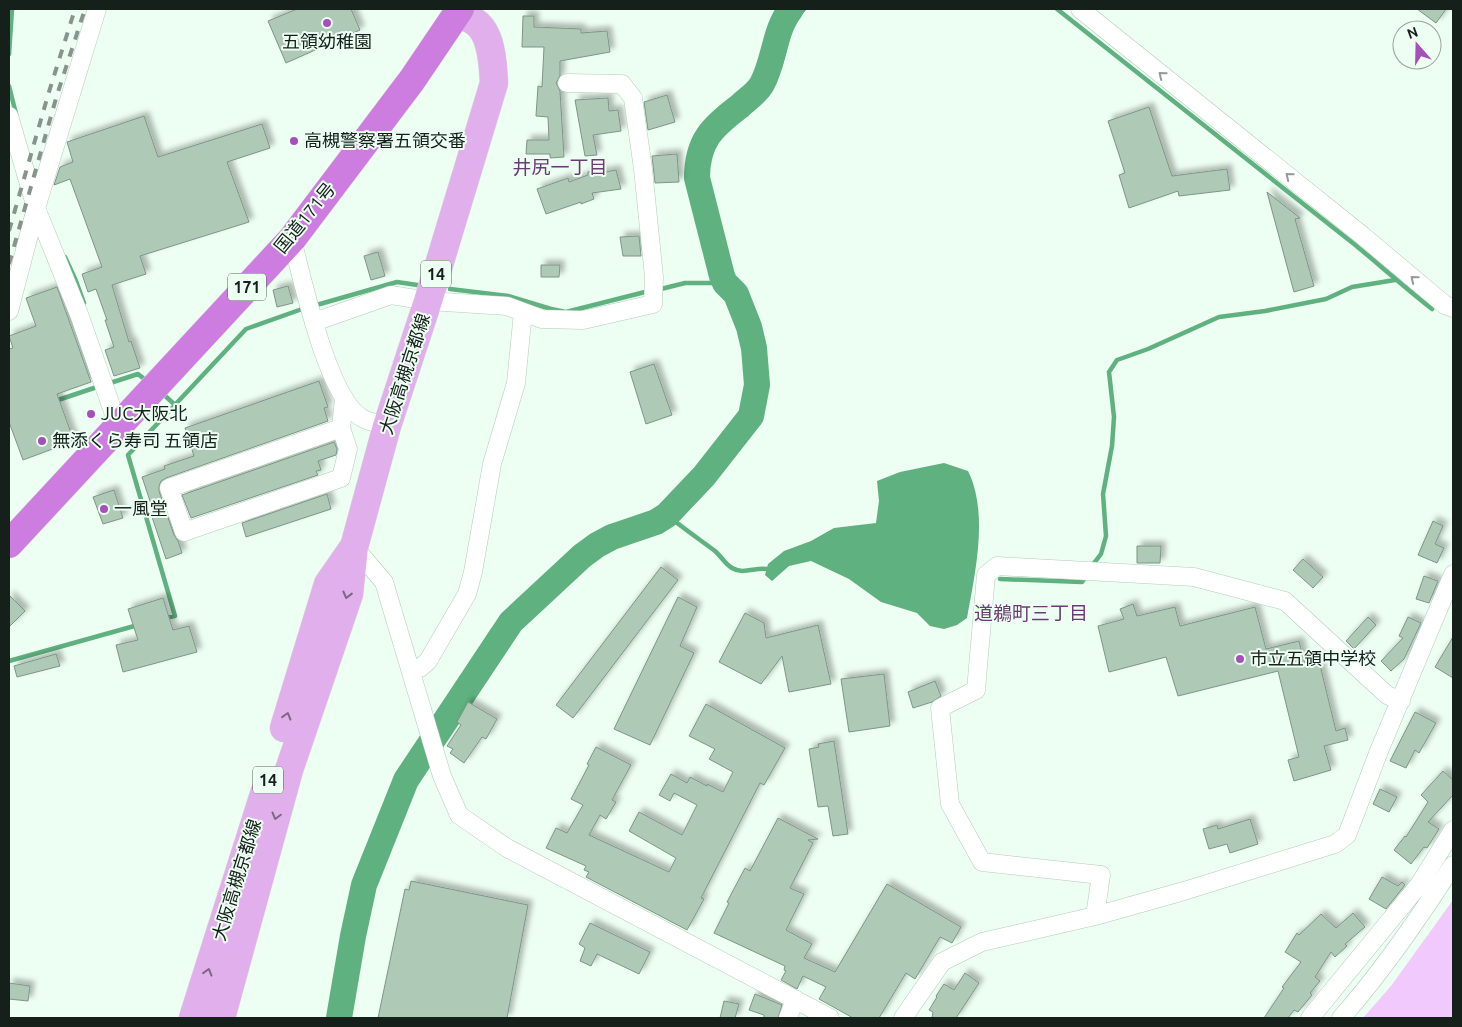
<svg xmlns="http://www.w3.org/2000/svg" width="1462" height="1027" font-family="Ubuntu,'Noto Sans JP',sans-serif">
  <defs>
    <filter id="shadow"><feDropShadow dx="4.5" dy="-4.5" stdDeviation="2.5" flood-color="#0004"/></filter>
  </defs>
  <rect width="100%" height="100%" fill="#edfef2"/>
  <path fill="#f2c9fc" d="M1453,900V1018H1363L1391,986Z"/>
  <path fill="#5fb17f" d="M944,463L968,471C989,513 975,573 967,618L957,625L944,629L930,626L917,613L881,602L849,579L811,561L789,566L772,581L765,575L768,564L784,551L811,541L834,528L876,523L879,501L877,481L900,472Z"/>
  <g fill="none" stroke-linecap="round" stroke-linejoin="round">
    <path stroke="#5fb17f" stroke-width="4.5" d="M1057,9L1354,244C1381,266 1405,288 1432,309
      M9,54L12,9
      M9,86L16,114
      M65,257L76,281L84,303
      M727,263L706,174L712,146L721,132L758,103L771,87L780,67L790,30L795,19L804,9
      M450,289L508,296L551,309L566,312L649,291
      M657,290L685,283H725
      M313,306L397,282L424,286
      M107,384L138,374L148,382
      M162,393L174,404
      M55,401L100,386
      M667,515C683,528 699,539 715,551C721,556 725,564 732,568C743,575 755,567 767,569
      M1091,567L1101,554L1106,536L1103,494L1112,446L1114,417L1109,372L1117,360L1148,349L1219,317L1265,311L1326,299L1352,287L1395,280
      M1000,579L1082,582L1086,576
      M164,618L175,616L128,455L246,329L305,308
      M9,661L138,625
      M432,723L493,630L505,616L578,547L593,536L609,527L650,516L659,510L672,498L739,420C749,396 750,365 744,339C740,325 733,312 727,299
      M330,1018L339,959L356,877L399,772L425,734"/>
    <path stroke="#5fb17f" stroke-width="26" d="M339,1018L353,936L364,885L406,780L511,622L582,556L597,545L612,537L656,522L667,515L704,476L751,416L757,385L754,348L749,327L736,294L725,283L722,276L697,178C697,141 712,127 740,106C747,99 757,93 762,84C775,60 774,30 791,9"/>
  </g>
  <path fill="#aec9b6" stroke="#7d9685" filter="url(#shadow)" d="M297,9H351L360,30L286,63L268,21Z
    M1417,9H1446L1436,23Z
    M523,16H534V27L581,29V33L607,31L610,52L560,61V76L556,83L560,91L564,157L550,158V154H526L527,140H549L548,117L536,116L538,86L542,87L544,47H522Z
    M667,95L675,122L648,130L644,102Z
    M608,98L609,111L618,110L621,131L593,135L597,155L585,156L575,100Z
    M1149,107L1172,176L1227,169L1230,190L1179,196L1178,191L1129,208L1119,175L1125,173L1108,121Z
    M144,116L158,157L262,124L270,148L227,162L249,222L140,256L146,274L112,285L129,342L131,341L140,368L114,376L105,350L114,347L105,320H107L96,289L88,292L82,274L102,267L70,179L54,185L60,167L73,162L67,142Z
    M677,154L679,182L655,183L652,156Z
    M599,168L600,173L616,170L621,189L592,193L594,199L581,204V202L546,214L537,189L568,178L569,182L588,175V172Z
    M1267,192L1300,218L1295,219L1314,286L1294,292Z
    M639,236L641,256H623L620,237Z
    M378,252L385,276L371,280L364,256Z
    M541,265H560L559,277H541Z
    M288,286L293,303L277,307L273,290Z
    M57,287L91,382L57,394L74,441L23,460L9,422V349L13,348L9,336L36,326L26,298Z
    M654,364L672,415L646,424L630,372Z
    M319,381L328,407L324,408L328,421L166,478L161,481L159,486V491L174,535L178,541L182,553L166,559L151,514L154,513L142,477L165,469L164,466L194,456L185,428Z
    M334,442L337,449L336,455L318,461L321,470L316,471L318,475L191,518L182,495Z
    M114,490L123,518L103,524L93,497Z
    M327,494L331,509L246,537L242,523Z
    M1433,521L1443,526L1435,544L1444,548L1437,563L1418,555Z
    M1137,546H1161L1160,563H1137Z
    M1303,559L1323,577L1313,588L1293,570Z
    M661,567L678,580L573,718L556,705Z
    M1424,576L1438,581L1429,603L1416,599Z
    M9,595L25,611L9,627Z
    M678,597L697,607L680,646L694,653L650,745L614,729Z
    M163,598L173,630L189,626L197,652L123,672L116,645L138,640L128,609Z
    M1133,604L1137,616L1175,607L1180,626L1255,607L1266,649L1299,641L1306,668L1320,665L1336,731L1345,728L1348,740L1324,746L1331,770L1294,781L1288,760L1299,757L1278,671L1178,696L1166,657L1109,672L1098,626L1124,619L1120,609Z
    M745,613L764,623L766,638L818,625L831,684L789,692L782,656L761,684L719,662Z
    M1368,617L1376,625L1354,649L1346,641Z
    M1408,617L1421,623L1404,659L1391,671L1381,661L1403,638L1399,636Z
    M1453,637V678L1435,667Z
    M56,654L60,666L17,677L14,666Z
    M884,674L890,726L849,732L841,679Z
    M935,681L941,696L932,702L913,708L908,692Z
    M468,702L497,719L486,739L482,737L464,763L450,753L453,749L447,746L461,725L457,722Z
    M706,704L785,748L764,785L760,783L701,898L704,899L687,930L586,877L589,872L584,870L586,866L546,848L556,828L567,833L583,805L571,799L589,765L587,764L596,747L631,765L612,800L616,802L606,819L600,815L589,835L669,872L676,858L629,831L639,812L682,835L697,805L674,793L670,801L659,795L671,774L687,783L690,777L707,786V784L723,792L733,772L709,759L715,749L689,736Z
    M1415,712L1436,723L1419,753L1415,750L1406,768L1390,761Z
    M834,741L848,834L833,836L828,806L818,807L809,749L819,747L818,744Z
    M1443,771L1453,780V795L1428,822L1439,829L1427,848L1424,847L1411,864L1394,850L1405,836L1406,837L1428,802L1421,795Z
    M1380,789L1397,797L1389,812L1373,804Z
    M778,818L818,839L808,840L813,843L790,888L804,894L786,930L812,944L804,958L835,972L887,884L961,927L952,943L940,937L915,979L906,973L879,1018H853L819,999L826,987L803,976L797,989L781,980L786,971L784,970L785,966L714,933L729,903L727,902L745,868L750,871Z
    M1250,819L1258,844L1230,853L1227,844L1209,849L1203,829L1217,825L1218,829Z
    M1382,877L1398,886L1402,882L1405,885L1386,909L1369,899Z
    M411,881L528,905L507,1018H378L405,889L409,890Z
    M1353,913L1365,927L1345,944L1347,946L1335,957L1331,952L1315,977L1320,981L1310,993L1312,995L1298,1012L1294,1010L1288,1018H1264L1284,988L1282,987L1301,962L1285,952L1297,933L1299,935L1321,914L1336,928Z
    M590,923L650,952L639,974L597,954L591,966L580,961L585,948L579,944Z
    M965,973L979,983L956,1018H932L933,1012L929,1010L937,997L936,996L944,984L954,990Z
    M9,983L30,986L28,1001L9,999Z
    M755,994L782,1005L778,1018H764V1015L749,1010Z
    M724,1001L739,1004L735,1018H720Z"/>
  <g fill="none" stroke-linecap="round" stroke-linejoin="round">
    <g stroke="#b1ccba" stroke-width="19">
      <path id="street" d="M1080,9L1363,236L1445,305L1453,308
        M9,116L36,208L79,314L118,426
        M292,239C302,278 328,399 362,418C369,422 379,424 387,426
        M9,311L36,208L97,9
        M314,322L391,295L428,301L507,306L542,319L583,320L653,304L654,277L643,169L633,98L622,84L567,83
        M341,428L169,488L184,532L341,478L348,449L341,428L344,399
        M354,547L384,582L442,776L459,815L507,848L830,1018
        M411,670L420,668L428,661L467,594L473,572L492,464L516,383L523,312
        M1095,916L1101,875L982,862L950,804L940,708L976,690L986,575L997,566L1194,577L1285,601L1387,695L1401,701
        M788,1018L795,999
        M903,1018L942,962L982,942L1095,916L1184,891L1335,844L1347,835L1379,751L1453,574
        M1310,1018L1419,885L1453,830
        M1341,1018C1383,971 1419,918 1453,865"/>
    </g>
    <g stroke="#dadbda" stroke-width="29">
      <path id="primary" d="M284,728L328,584L353,548
        M193,1018L265,791
        M221,1018L289,770L349,594L354,547L387,426L428,301L494,83C493,65 492,33 475,22C470,18 463,16 457,14"/>
    </g>
    <g stroke="#dadbda" stroke-width="29">
      <path id="highway" d="M9,544L292,239L412,80L460,9"/>
    </g>
    <use href="#street" stroke="#fff" stroke-width="18"/>
    <use href="#primary" stroke="#e1b0ec" stroke-width="28"/>
    <use href="#highway" stroke="#cd7cdf" stroke-width="28"/>
    <path stroke="#87948b" stroke-width="4" stroke-dasharray="9 9" stroke-linecap="butt" d="M9,231L48,95L75,9
      M9,264L57,95L85,9"/>
  </g>
  <defs><path id="oneway-chevron" d="M-2-3.5L2.5 0L-2 3.5" fill="none" stroke-width="1.6" stroke-linecap="round" stroke-linejoin="round" transform="scale(1.25)"/></defs>
  <g stroke="#969b98">
    <use href="#oneway-chevron" transform="translate(1162 75) rotate(-141)"/>
    <use href="#oneway-chevron" transform="translate(1289 176) rotate(-141)"/>
    <use href="#oneway-chevron" transform="translate(1414 279) rotate(-140)"/>
  </g>
  <g stroke="#7c6883">
    <use href="#oneway-chevron" transform="translate(347 595) rotate(104)"/>
    <use href="#oneway-chevron" transform="translate(287 716) rotate(-73)"/>
    <use href="#oneway-chevron" transform="translate(276 816) rotate(105)"/>
    <use href="#oneway-chevron" transform="translate(208 972) rotate(-73)"/>
  </g>
  <g fill="#a64eba" stroke="#edfef2" stroke-width="2">
    <circle cx="327" cy="23" r="5"/>
    <circle cx="294" cy="141" r="5"/>
    <circle cx="91" cy="414" r="5"/>
    <circle cx="42" cy="441" r="5"/>
    <circle cx="104" cy="509" r="5"/>
    <circle cx="1240" cy="659" r="5"/>
  </g>
  <g text-anchor="middle" stroke-width="4" stroke-linejoin="round" paint-order="stroke">
    <g fill="#edfef2" stroke="#56635b" stroke-width="1">
      <rect x="421" y="260.5" width="30" height="27" rx="4"/>
      <rect x="228" y="273.5" width="38" height="27" rx="4"/>
      <rect x="253" y="766.5" width="30" height="27" rx="4"/>
    </g>
    <g font-size="16" font-weight="bold" fill="#16201a">
      <text x="436" y="280">14</text>
      <text x="247" y="293">171</text>
      <text x="268" y="786">14</text>
    </g>
    <g font-size="18" fill="#16201a" stroke="#edfef2" text-anchor="start">
      <text x="327" y="48" text-anchor="middle">五領幼稚園</text>
      <text x="304" y="147">高槻警察署五領交番</text>
      <text x="101" y="420">JUC大阪北</text>
      <text x="52" y="447">無添くら寿司 五領店</text>
      <text x="114" y="515">一風堂</text>
      <text x="1250" y="665">市立五領中学校</text>
    </g>
    <g font-size="18" fill="#16201a" stroke="#edfef2">
      <text transform="translate(305 218) rotate(-51)" y="6">国道171号</text>
      <text transform="translate(405 374) rotate(-72)" y="6">大阪高槻京都線</text>
      <text transform="translate(237 880) rotate(-73)" y="6">大阪高槻京都線</text>
    </g>
    <g font-size="19" fill="#693d73" stroke="#edfef2">
      <text x="560" y="174">井尻一丁目</text>
      <text x="1031" y="620">道鵜町三丁目</text>
    </g>
  </g>
  <rect width="1462" height="1027" fill="none" stroke="#16201a" stroke-width="20"/>
  <g transform="translate(1417 45) rotate(340)"><circle r="24" fill="#edfef2" stroke="#97a59c"/>
  <path d="M0-4L9 19L0 12L-9 19Z" fill="#a64eba"/>
  <text y="-8" font-size="14" font-weight="bold" text-anchor="middle" fill="#16201a">N</text>
  </g>
</svg>
